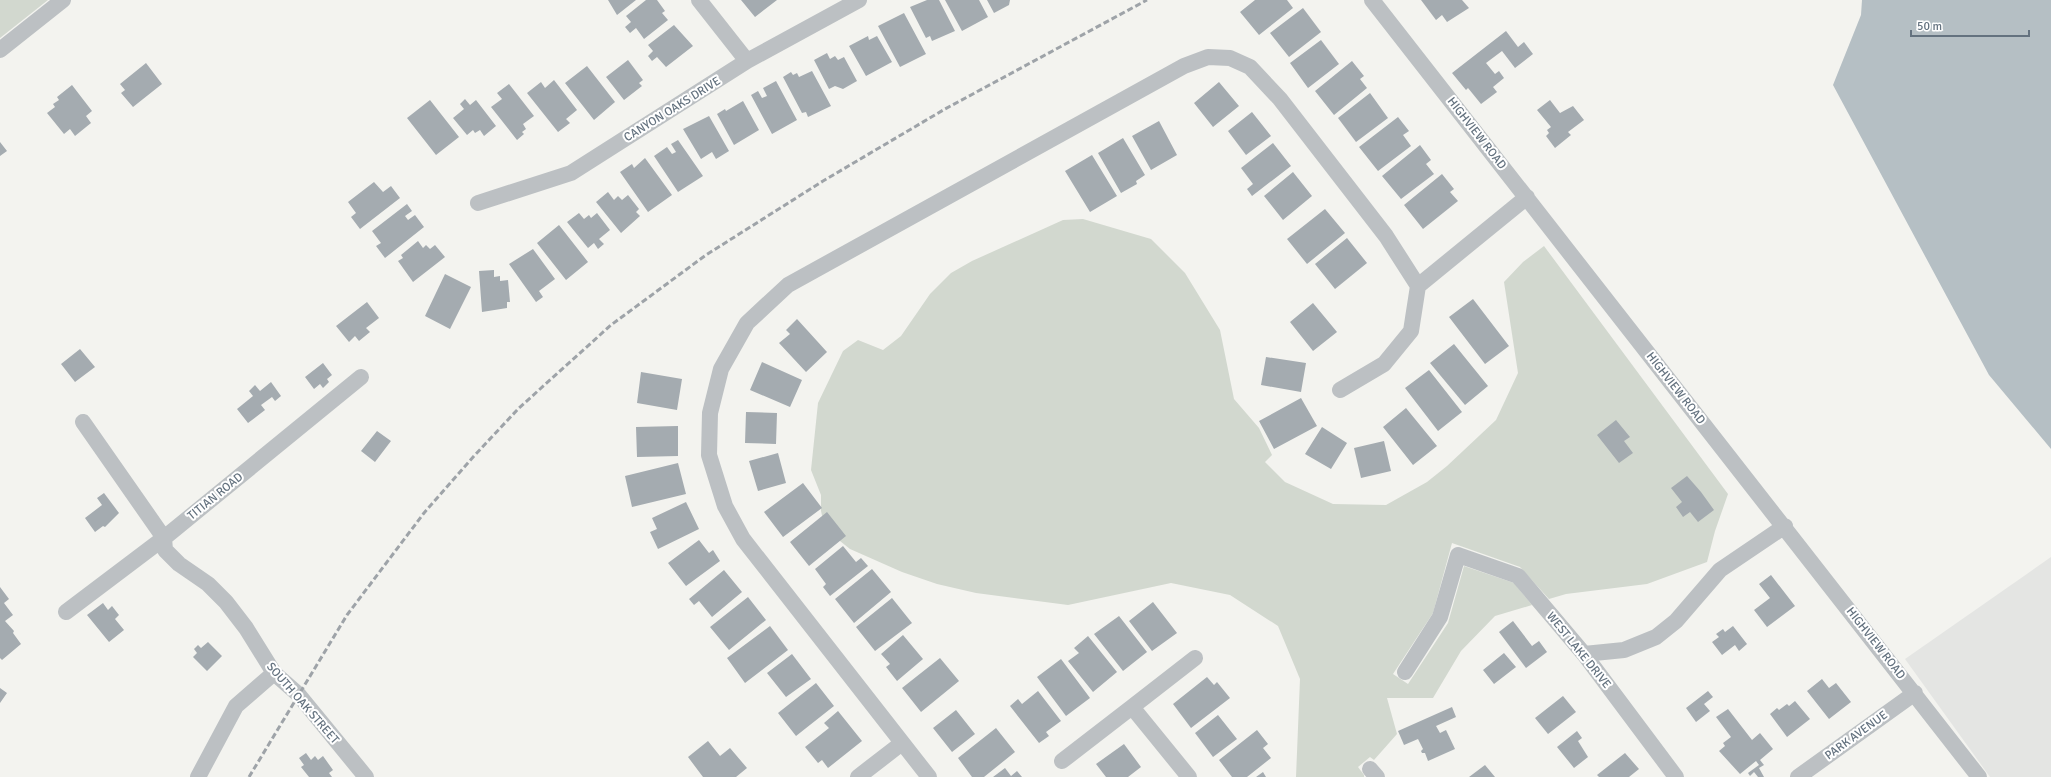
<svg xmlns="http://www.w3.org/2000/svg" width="2051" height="777" font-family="Signika,sans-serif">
  <rect width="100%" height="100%" fill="#f3f3ef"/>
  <path fill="#e4e5e3" d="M2051,557V777H1990L1905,659Z"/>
  <path fill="#d2d8cf" d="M0,0H48L0,38Z
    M1083,219L1151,239L1185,273L1220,330L1234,399L1259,428L1272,455L1265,462L1285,482L1333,504L1386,505L1427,482L1447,466L1496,420L1518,373L1504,282L1523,262L1544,246L1728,494L1715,531L1707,562L1647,584L1566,594L1549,599L1520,567L1452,543L1433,613L1393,674L1408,684L1448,623L1464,566L1514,583L1532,605L1495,616L1461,651L1433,698H1387L1397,734L1374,760L1370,757L1358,767L1364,775V777H1296L1300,679L1278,626L1230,595L1171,583L1068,605L976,593L937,584L902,572L850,549L825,529L821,511V495L811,470L818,403L843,351L858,340L883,350L901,336L930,294L951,273L972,261L1063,220Z"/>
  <path fill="#b5bfc4" d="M1862,0H2051V449L1989,375L1833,85L1861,15Z"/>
  <path fill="#a4abb0" d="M608,0H636L617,15Z
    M646,0H657L665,11L662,13L668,20L644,39L636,28L630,33L625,27L631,22L626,16Z
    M741,0H777L755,17Z
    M927,0H939L955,31L932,41L930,36L926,38L910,7Z
    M945,0H979L988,17L962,31Z
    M987,0H1010L1009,5L994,13Z
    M1255,0H1287L1293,8L1259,35L1240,12Z
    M1421,0H1462L1469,8L1447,22L1442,15L1436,20Z
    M1303,8L1321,32L1289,57L1270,33Z
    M904,13L926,54L900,67L878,26Z
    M674,25L693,46L666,67L657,57L652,61L648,56L653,51L648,45Z
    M1506,31L1518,47L1524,42L1533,54L1515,68L1502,51L1486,63L1495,74L1499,71L1504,78L1493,87L1497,92L1481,104L1468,88L1466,90L1452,73Z
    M868,36L869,40L877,36L892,62L866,76L849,46Z
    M1321,40L1339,64L1308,88L1290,63Z
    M827,53L830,59L835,56L838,60L844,57L857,81L843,89L835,86L829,89L814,60Z
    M628,60L643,80L639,83L642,86L624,100L606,77Z
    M1352,61L1364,76L1360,79L1367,88L1334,115L1315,91Z
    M146,63L162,84L133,107L121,93L125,90L120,84Z
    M587,66L615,102L594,120L565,83Z
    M812,71L831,106L808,117L806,112L802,113L783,77L791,72L793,75L797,73L799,77Z
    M554,80L577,110L566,119L570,123L558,132L527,93L541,82L545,88Z
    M776,81L797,120L772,134L751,95L758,91L762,98L767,96L763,88Z
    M1219,82L1239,106L1213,127L1194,103Z
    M509,84L534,116L523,124L526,129L522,132L524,134L517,140L491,107L502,99L497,93Z
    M72,85L92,111L86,116L91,123L75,136L70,129L64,134L47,113L55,107L53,104L59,100L57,97Z
    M1370,93L1388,118L1356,142L1338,118Z
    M465,99L470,105L476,100L496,126L484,136L480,130L475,133L473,130L467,135L453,118L464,109L460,104Z
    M430,100L459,137L436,155L407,118Z
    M1550,100L1560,113L1573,106L1584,120L1568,132L1571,135L1555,148L1546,136L1549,133L1547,130L1551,127L1537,110Z
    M743,101L759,130L734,145L717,114L725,109L726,111Z
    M1252,112L1271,136L1246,155L1228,131Z
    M709,116L729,151L716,159L712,152L701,159L683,129Z
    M1398,117L1409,131L1403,135L1411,146L1378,171L1359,147Z
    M1159,121L1177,155L1151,170L1132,136Z
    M1123,138L1145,175L1136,181L1137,184L1121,193L1098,153Z
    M678,140L703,176L678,192L654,156L667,147L672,154L676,152L671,144Z
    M0,142L7,151L0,156Z
    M1273,143L1291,166L1252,196L1247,189L1253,184L1241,168Z
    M1420,145L1431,160L1426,164L1434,174L1401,199L1382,176Z
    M1092,155L1117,196L1090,212L1065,171Z
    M645,158L672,195L648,212L620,172L632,164L634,168Z
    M1293,172L1312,196L1283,220L1264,196Z
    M1442,174L1454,189L1450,192L1458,201L1423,229L1404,205Z
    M374,182L383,192L391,186L400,198L360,229L351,217L356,213L348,202Z
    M608,192L614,200L618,196L622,200L628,195L639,209L636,212L640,216L621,233L596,202Z
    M407,204L412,211L405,216L408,220L415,215L424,227L385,258L376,246L381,243L372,231Z
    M1325,209L1345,233L1307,264L1287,239Z
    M579,213L584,219L589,215L591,218L597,213L610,230L599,239L604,244L598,249L594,243L588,248L567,222Z
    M559,225L588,262L566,280L537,243Z
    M1347,238L1367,263L1335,289L1315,264Z
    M418,241L423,248L426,245L430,249L435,245L445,257L413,282L398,261L403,258L401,255Z
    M533,249L555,279L539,291L543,297L536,302L509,264Z
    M494,270V277L500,276V281L508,280L510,302H507V308L482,312L479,271Z
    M445,274L471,287L450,329L425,316Z
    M1473,299L1509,346L1485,364L1449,317Z
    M367,302L379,318L366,328L370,332L359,341L355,336L349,342L336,326Z
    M1313,303L1337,332L1313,351L1290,322Z
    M797,319L827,352L806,372L779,343L790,334L786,330Z
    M1454,344L1488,386L1465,405L1430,363Z
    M80,349L95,367L75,382L61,364Z
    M1266,357L1306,363L1301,392L1261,385Z
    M762,362L802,380L790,407L750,390Z
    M323,363L332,375L327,379L329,382L323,388L320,384L314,389L305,377Z
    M1429,370L1462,412L1438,431L1405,388Z
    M641,372L682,379L677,410L637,403Z
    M271,382L281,396L275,401L272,397L261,405L265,410L248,423L237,409L253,396L249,391L255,385L260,391Z
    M1301,398L1317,426L1274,449L1259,421Z
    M1406,408L1437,446L1413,465L1383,427Z
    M746,412L777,413L776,444L745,443Z
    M1616,420L1630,437L1624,441L1633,453L1619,463L1597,435Z
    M678,426V456L637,457L636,427Z
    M1322,427L1347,443L1331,469L1305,454Z
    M377,431L391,441L375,462L361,451Z
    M1384,441L1391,471L1361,478L1354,448Z
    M778,453L786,483L758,491L749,461Z
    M678,463L686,494L632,507L625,476Z
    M1687,476L1701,492L1714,510L1698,522L1690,512L1683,517L1676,507L1682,502L1671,488Z
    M803,483L822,508L783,537L764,512Z
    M104,493L119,513L105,527L103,526L95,532L85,518L102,505L97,498Z
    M686,502L699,529L658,549L650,532L657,529L652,518Z
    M827,512L846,536L809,566L790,542Z
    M699,540L709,553L713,550L720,561L686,586L668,563Z
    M843,546L856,562L861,558L868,566L830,596L823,587L826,584L815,569Z
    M872,569L891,592L854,623L835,599Z
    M724,570L742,592L712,617L699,601L694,605L689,599Z
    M1771,575L1795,606L1767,627L1754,610L1770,598L1759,584Z
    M0,587L9,599L4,603L13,615L5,621L14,631L13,633L21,644L2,660L0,658Z
    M748,597L766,620L729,650L710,627Z
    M892,598L912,623L875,651L856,627Z
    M1153,602L1177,633L1152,651L1129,621Z
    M103,603L108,610L112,606L119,615L115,619L124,630L109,642L87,615Z
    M1119,616L1147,652L1123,671L1094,634Z
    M1513,621L1532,646L1539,641L1547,652L1526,668L1499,632Z
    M770,626L788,650L745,683L727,658Z
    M1733,626L1747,644L1739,651L1735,645L1722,655L1712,642L1719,637L1716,634L1723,629L1725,632Z
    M903,635L923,659L897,681L886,667L890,664L881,654Z
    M1088,636L1117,672L1093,692L1068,661L1079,653L1074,648Z
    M208,642L222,656L207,671L193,657L197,653L194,649L198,645L201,648Z
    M1504,653L1516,667L1494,684L1483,670Z
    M792,654L811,679L786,697L767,673Z
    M940,658L959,681L921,712L902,688Z
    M1061,659L1090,698L1066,716L1037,677Z
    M1207,677L1214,685L1217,682L1230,698L1191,728L1173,704Z
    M1822,679L1829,688L1836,683L1851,702L1829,719L1807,691Z
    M816,683L834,706L796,736L778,713Z
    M0,688L7,693L0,703Z
    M1038,691L1061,721L1046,732L1049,736L1039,743L1010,706L1018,699L1022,704Z
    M1708,691L1713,697L1704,704L1710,711L1696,722L1686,708Z
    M1563,696L1576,712L1548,734L1535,718Z
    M1795,701L1810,719L1787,737L1770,714L1777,708L1779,710L1787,704L1789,706Z
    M1452,707L1456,717L1436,726L1440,733L1446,730L1455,749L1428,761L1425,753H1422L1421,751L1423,749L1418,739L1404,745L1398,731Z
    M1728,709L1752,740L1760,733L1773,749L1760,760L1764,765L1759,768L1764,777H1758L1754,772L1750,776L1748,773L1759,765L1756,761L1740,774L1719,751L1725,746L1723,743L1731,737L1716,717Z
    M956,710L975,734L952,752L933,728Z
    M838,711L862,741L828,768L822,760L818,763L805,747L829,728L824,723Z
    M1218,715L1237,739L1213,757L1195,733Z
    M996,728L1015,752L984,777H972L958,758Z
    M1257,730L1268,744L1263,748L1271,758L1247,777H1232L1219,760Z
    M1577,731L1582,738L1578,741L1588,757L1574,768L1557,747Z
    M708,741L720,756L730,748L747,768L736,777H703L688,757Z
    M1124,744L1141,767L1128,777H1106L1096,764Z
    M306,753L311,760L315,756L318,760L323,756L333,770L329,773L332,777H309L301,767L304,765L299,758Z
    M1625,753L1639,769L1629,777H1599L1597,775Z
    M1485,765L1495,777H1469Z
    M1005,768L1011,776L1017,771L1022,777H993Z
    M1263,772L1266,777H1256Z"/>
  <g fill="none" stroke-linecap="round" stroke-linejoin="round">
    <path stroke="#bcc0c3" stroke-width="16" d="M699,0L747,61
      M1372,0L1979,777
      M0,50L63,0
      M478,203L571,173L747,61L859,0
      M1340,390L1384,364L1411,331L1418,286L1527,197
      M83,422L164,538L165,550L179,564L208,584L226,602L246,628L274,673L298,694L366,777
      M66,612L164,538L361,377
      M1584,654L1624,650L1656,637L1676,621L1720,570L1785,526
      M1405,672L1440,617L1458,555L1518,576L1584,654L1676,777
      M1132,707L1195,658
      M1062,761L1132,707L1189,777
      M1370,769L1377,777
      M198,777L236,706L274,673
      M858,777L902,743
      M929,777L743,539L725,506L709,455L710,413L721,369L747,323L788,285L1184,66L1208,57L1230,58L1250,67L1280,99L1386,236L1418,286
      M1798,777L1915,693"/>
    <path stroke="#9ea3a8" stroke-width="3" stroke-dasharray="6 3" stroke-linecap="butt" d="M249,777L347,615L424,513L474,456L519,408L611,325L706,255L823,181L945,109L1147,0"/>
  </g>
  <g text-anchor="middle" stroke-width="4" stroke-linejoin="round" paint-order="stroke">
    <g font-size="12" fill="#64727f" stroke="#fff">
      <text transform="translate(672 109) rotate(-32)" y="4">CANYON OAKS DRIVE</text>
      <text transform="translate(1477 133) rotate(52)" y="4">HIGHVIEW ROAD</text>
      <text transform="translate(1676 388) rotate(52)" y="4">HIGHVIEW ROAD</text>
      <text transform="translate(215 496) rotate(-39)" y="4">TITIAN ROAD</text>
      <text transform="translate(1876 643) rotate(52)" y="4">HIGHVIEW ROAD</text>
      <text transform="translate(1579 650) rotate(51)" y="4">WEST LAKE DRIVE</text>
      <text transform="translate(303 703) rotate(49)" y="4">SOUTH OAK STREET</text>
      <text transform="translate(1856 735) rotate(-36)" y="4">PARK AVENUE</text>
    </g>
  </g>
  <path d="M1911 30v6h118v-6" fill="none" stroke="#64727f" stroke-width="2"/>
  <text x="1917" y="30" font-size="12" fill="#64727f" stroke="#ffffff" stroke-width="3" paint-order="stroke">50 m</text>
</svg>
